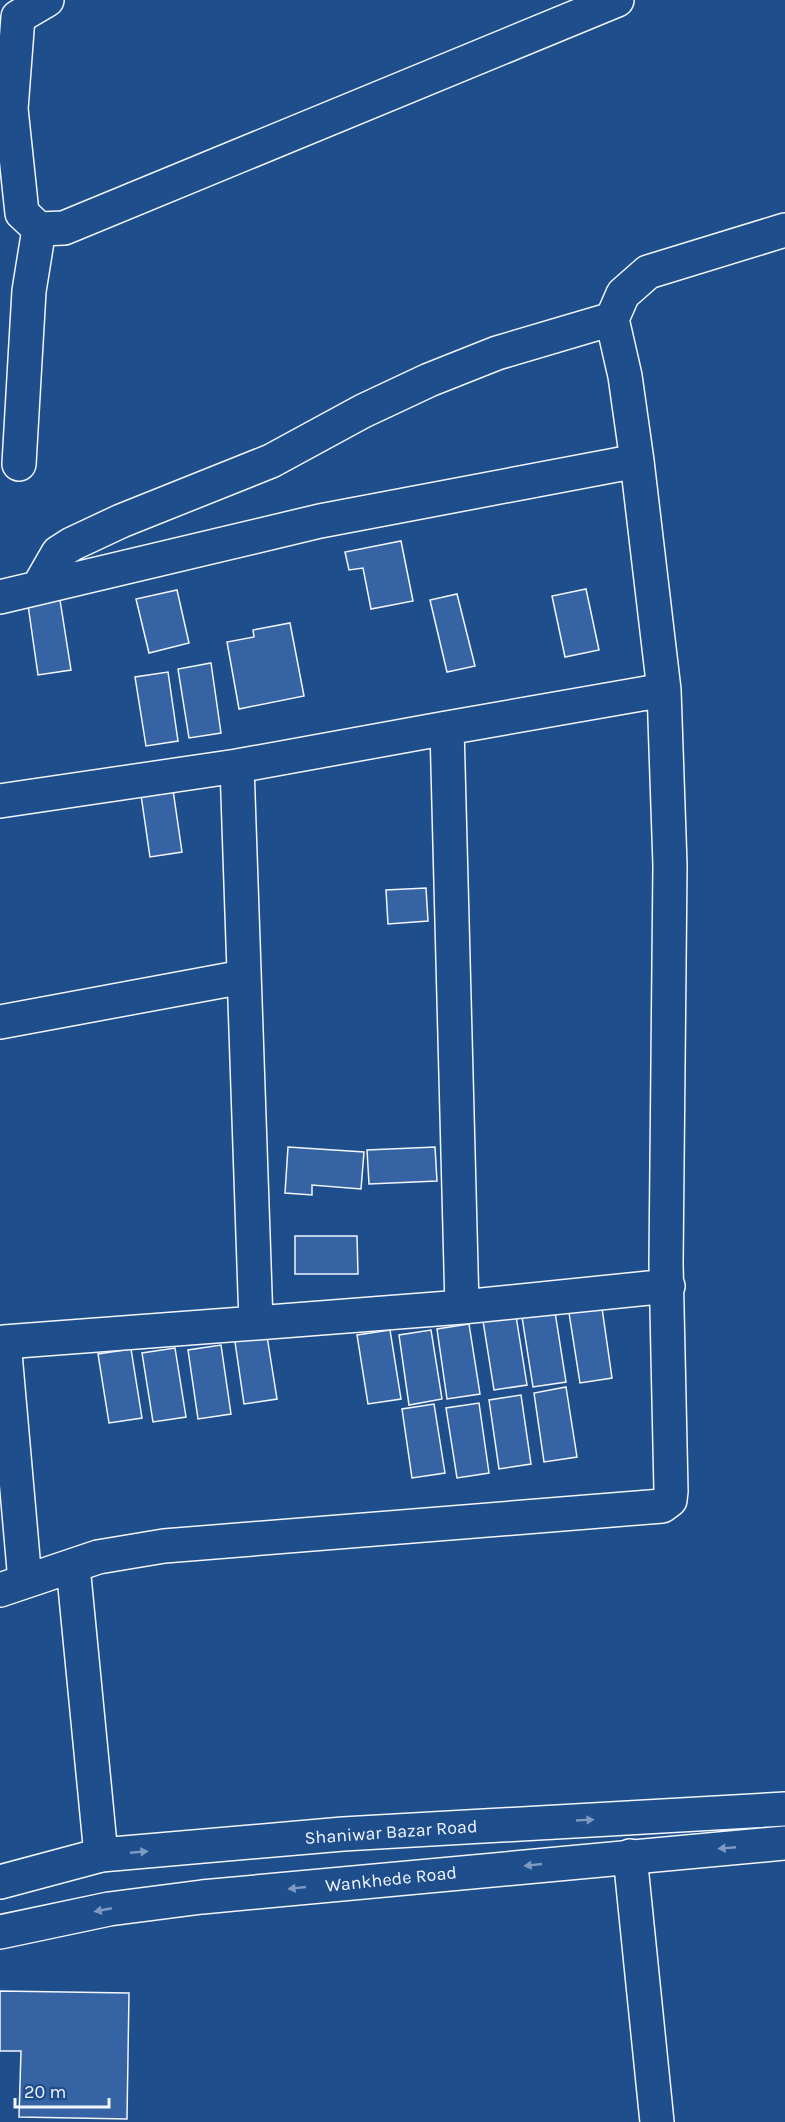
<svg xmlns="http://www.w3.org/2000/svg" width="785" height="2122" font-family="Karla,sans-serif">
  <rect width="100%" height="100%" fill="#1f4e8c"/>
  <path fill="#3563a3" stroke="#f2f6ff" stroke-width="1.5" d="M401,541L413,601L371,609L363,568L349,570L345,552Z
    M586,589L599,650L565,657L552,596Z
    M177,590L189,643L149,653L136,599Z
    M457,594L475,666L447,672L430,600Z
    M60,600L71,670L38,675L28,605Z
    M290,623L304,696L239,709L227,642L254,637L253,630Z
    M211,663L221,733L189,738L178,669Z
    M168,672L178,741L146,746L135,677Z
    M172,783L182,852L150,857L140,788Z
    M426,888L428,921L388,924L386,890Z
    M288,1147L364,1152L361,1189L312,1185V1195L285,1193Z
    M435,1147L437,1181L369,1184L367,1150Z
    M295,1236H357L358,1274H295Z
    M602,1308L612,1378L580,1383L569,1313Z
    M555,1312L566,1382L533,1387L522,1317Z
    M516,1316L527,1385L494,1390L483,1321Z
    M469,1324L480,1394L447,1399L437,1329Z
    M266,1330L277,1399L244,1404L234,1335Z
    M390,1330L401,1399L368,1404L357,1335Z
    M431,1330L442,1399L409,1405L399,1335Z
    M221,1345L231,1414L198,1419L188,1350Z
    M175,1348L186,1417L153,1422L142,1353Z
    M131,1349L142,1418L109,1423L98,1354Z
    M566,1387L577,1457L544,1462L534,1393Z
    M521,1395L531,1464L499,1469L489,1400Z
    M479,1403L489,1473L457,1478L446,1408Z
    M434,1404L445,1473L412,1478L402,1409Z
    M0,1991L129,1993L127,2119L19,2117L21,2051H0Z"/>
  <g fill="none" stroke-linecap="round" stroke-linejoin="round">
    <g stroke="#f2f6ff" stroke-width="36">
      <path id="minor" d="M47,0L18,17L11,109L22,213L39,229L64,228L617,0
        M637,461L625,376L612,319L623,294L648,272L785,230
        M19,464L29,291L39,229
        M39,586L58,553L72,544L121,521L271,461L363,411L429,380L497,353L612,319
        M0,597L320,521L637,461L664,690L670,865L666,1263L671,1491L670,1500L662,1506L164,1546L98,1557L0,1590
        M664,690L447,728L462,1307L668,1286
        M447,728L237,766L256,1323L462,1307
        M0,801L237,766
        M0,1022L243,977
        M73,1566L101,1855
        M25,1581L4,1342L256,1323
        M630,1856L657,2122"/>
    </g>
    <g stroke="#f2f6ff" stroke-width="36">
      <path id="major" d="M0,1882L101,1855L343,1834L785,1809
        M0,1932L109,1909L202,1897L785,1843"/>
    </g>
    <use href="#minor" stroke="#1f4e8c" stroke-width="33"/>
    <use href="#major" stroke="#1f4e8c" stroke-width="33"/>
  </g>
  <defs><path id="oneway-solid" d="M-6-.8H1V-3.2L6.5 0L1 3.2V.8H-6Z" transform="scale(1.5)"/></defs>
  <g fill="#7e9ac0">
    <use href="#oneway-solid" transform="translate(585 1820) rotate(-3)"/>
    <use href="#oneway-solid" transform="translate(727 1848) rotate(175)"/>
    <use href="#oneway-solid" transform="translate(139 1852) rotate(-5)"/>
    <use href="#oneway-solid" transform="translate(533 1865) rotate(174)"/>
    <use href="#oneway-solid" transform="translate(297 1888) rotate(174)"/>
    <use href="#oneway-solid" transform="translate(103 1910) rotate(169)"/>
  </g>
  <g text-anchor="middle" stroke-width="4.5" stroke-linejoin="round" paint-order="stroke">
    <g font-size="18" fill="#f2f6ff" stroke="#1f4e8c">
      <text transform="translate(391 1832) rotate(-4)" y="6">Shaniwar Bazar Road</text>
      <text transform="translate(391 1879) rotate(-6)" y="6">Wankhede Road</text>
    </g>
  </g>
  <path d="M15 2098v9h94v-9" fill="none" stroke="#f2f6ff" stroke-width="3"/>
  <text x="24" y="2098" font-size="18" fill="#f2f6ff" stroke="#1f4e8c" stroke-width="4.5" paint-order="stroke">20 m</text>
</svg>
